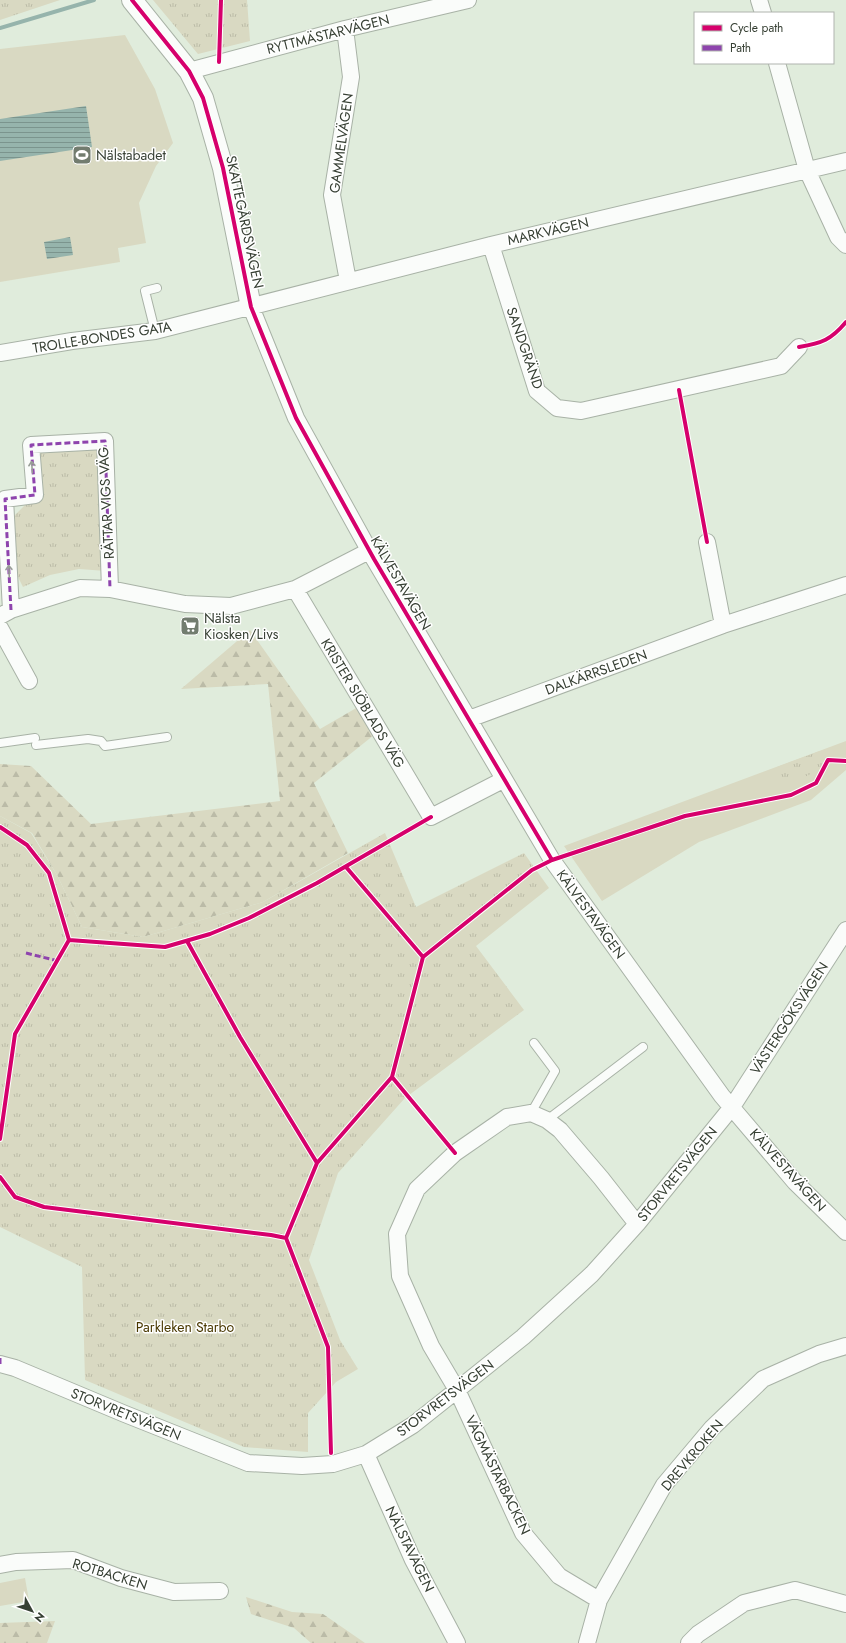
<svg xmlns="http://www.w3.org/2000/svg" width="846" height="1643" font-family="Jost,sans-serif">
  <defs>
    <pattern id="forest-firs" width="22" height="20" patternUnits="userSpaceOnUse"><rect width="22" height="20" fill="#d9d9c2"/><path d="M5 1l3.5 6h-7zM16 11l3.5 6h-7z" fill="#bbbba7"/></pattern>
    <pattern id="park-tufts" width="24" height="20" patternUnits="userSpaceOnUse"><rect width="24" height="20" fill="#d9d9c2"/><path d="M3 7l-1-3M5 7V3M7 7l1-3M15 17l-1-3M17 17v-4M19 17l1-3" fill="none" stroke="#bbbba7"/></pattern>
    <pattern id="water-rules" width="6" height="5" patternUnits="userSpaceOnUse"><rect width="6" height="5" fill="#96b4ac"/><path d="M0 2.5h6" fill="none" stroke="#7b948d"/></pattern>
  </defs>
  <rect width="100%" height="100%" fill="#e0ecdc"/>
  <path fill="#d9d9c2" d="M125,35L155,89L173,143L156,166L139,203L146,243L118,248L120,262L0,282V49Z
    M846,741V770L811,800L699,842L602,901L564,846Z
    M25,1578L29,1601L0,1606V1583Z"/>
  <path fill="url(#forest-firs)" d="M250,630L320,729L358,707L374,735L314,783L348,853L263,902L143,937L82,927L57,875L32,833L0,816V764L31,766L91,824L280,801L268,684L181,689Z
    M246,1597L292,1612L323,1614L365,1643H311L294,1628L251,1614Z
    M55,1621L47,1643H0V1623Z"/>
  <path fill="url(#park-tufts)" d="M0,0H60L0,20Z
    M153,0H247L250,41L198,54Z
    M100,446L106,571L79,569L50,575L23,587L12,565V518L25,505L41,497L40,450Z
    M820,751L824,759L820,770L784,786L777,767Z
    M0,816L31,833L57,875L82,927L143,937L263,902L385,833L416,907L524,853L549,888L476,946L524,1010L405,1098L338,1173L309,1260L340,1340L358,1369L336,1382L308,1413V1452L244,1447L85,1380L82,1267L0,1227Z"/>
  <path fill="url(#water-rules)" d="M86,106L92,147L0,161V119Z
    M70,237L73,255L47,259L44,242Z"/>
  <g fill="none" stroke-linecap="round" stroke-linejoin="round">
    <path stroke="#96b4ac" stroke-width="4" d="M0,28L94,0"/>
    <g stroke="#a8b2a6" stroke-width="10">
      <path id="service" d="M155,331L145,291L157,288
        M0,743L35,738
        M36,745L88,739L101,741L105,746L167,737
        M531,1113L555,1071L534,1043
        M547,1120L643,1047"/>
    </g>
    <g stroke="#a8b2a6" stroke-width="18">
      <path id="minor" d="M759,0L763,13
        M345,29L351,77L332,195L348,281
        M777,63L807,170L838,237L846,245
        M189,71L345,29L468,0
        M491,245L537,391L557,408L581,411L781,366L799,347
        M251,307L296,418L374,559L552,860L722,1096L795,1182L846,1232
        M0,353L72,341L155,331L491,245L846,161
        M707,542L723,625
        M295,589L431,817L503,780
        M11,610L5,499L35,495L31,445L105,441L110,589
        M0,616L11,610L80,588L110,589L185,604L231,606L295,589L369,551
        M0,628L29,681
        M469,719L723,625L846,585
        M0,1364L15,1368L125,1414L248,1463L302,1466L333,1464L366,1454L413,1425L457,1390L523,1337L592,1274L637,1224L732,1107L846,930
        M366,1454L413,1560L457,1643
        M0,1565L16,1562L73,1560L121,1578L174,1592L220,1591
        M599,1600L559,1576L523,1533L457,1390L431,1346L400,1276L397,1234L417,1189L455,1153L507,1117L531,1113L547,1120L560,1130L601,1178L637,1224
        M587,1643L599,1600L664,1485L712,1428L763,1379L819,1354L846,1346
        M689,1643L698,1634L744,1603L795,1590L846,1604"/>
    </g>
    <g stroke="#a8b2a6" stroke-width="22">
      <path id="tertiary" d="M132,0L189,71L203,98L223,168L251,307"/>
    </g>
    <use href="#service" stroke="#fafcfa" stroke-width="8"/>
    <use href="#minor" stroke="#fafcfa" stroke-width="16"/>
    <use href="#tertiary" stroke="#fafcfa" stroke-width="20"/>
    <path stroke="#8e44ad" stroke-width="3" stroke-dasharray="6 3" stroke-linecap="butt" d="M11,610L5,499L35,495L31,445L105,441L110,589
      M26,953L58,961
      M0,1358V1364"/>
    <g stroke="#fff" stroke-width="6">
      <path id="cycleway" d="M132,0L189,71L203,98L223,168L251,307L296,418L374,559L552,860
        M219,62L221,0
        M799,347C822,343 831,340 846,322
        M679,390L707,542
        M0,827L27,845L49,873L69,940L165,947L210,934L249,918L317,883L431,817
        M346,867L423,957
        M187,941L240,1037L317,1163
        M392,1077L455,1153
        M0,1139L15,1034L69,940
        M0,1177L15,1197L44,1207L271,1235L286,1238L317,1163L392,1077L423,957L532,870L552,860L685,816L791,795L816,783L828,760L846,761
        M286,1238L328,1347L331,1453"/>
    </g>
    <use href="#cycleway" stroke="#d6006c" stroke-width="4"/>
  </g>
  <defs><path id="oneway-shaft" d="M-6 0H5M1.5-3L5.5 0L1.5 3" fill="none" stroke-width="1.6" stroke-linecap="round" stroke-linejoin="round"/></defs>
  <g stroke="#989e97">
    <use href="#oneway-shaft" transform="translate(32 467) rotate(-94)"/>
    <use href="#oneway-shaft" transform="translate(9 571) rotate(-93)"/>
  </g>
  <defs>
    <g id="stadium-square" transform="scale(1)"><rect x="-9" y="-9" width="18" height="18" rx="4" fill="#727c6f" stroke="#fff"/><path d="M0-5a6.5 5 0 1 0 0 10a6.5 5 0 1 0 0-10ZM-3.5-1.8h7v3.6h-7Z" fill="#fff"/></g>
    <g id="supermarket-square" transform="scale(1)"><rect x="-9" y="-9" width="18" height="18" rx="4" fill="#727c6f" stroke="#fff"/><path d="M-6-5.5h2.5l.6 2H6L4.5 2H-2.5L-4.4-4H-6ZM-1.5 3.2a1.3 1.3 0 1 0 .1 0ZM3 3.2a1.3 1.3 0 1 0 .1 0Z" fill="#fff"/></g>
  </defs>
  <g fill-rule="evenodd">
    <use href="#stadium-square" x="82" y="155"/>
    <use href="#supermarket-square" x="190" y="626"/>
  </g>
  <g text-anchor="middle" stroke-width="3" stroke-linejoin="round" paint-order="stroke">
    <g font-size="14" fill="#374034" stroke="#fff">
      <text transform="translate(328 34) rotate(-14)" y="5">RYTTMÄSTARVÄGEN</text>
      <text transform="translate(341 143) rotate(-82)" y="5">GAMMELVÄGEN</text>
      <text transform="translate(245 222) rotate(78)" y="5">SKATTEGÅRDSVÄGEN</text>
      <text transform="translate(548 231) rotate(-13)" y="5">MARKVÄGEN</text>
      <text transform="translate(102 337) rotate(-9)" y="5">TROLLE-BONDES GATA</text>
      <text transform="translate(525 348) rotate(71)" y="5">SANDGRÄND</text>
      <text transform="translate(106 503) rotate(-93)" y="5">RÄTTAR VIGS VÄG</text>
      <text transform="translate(401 583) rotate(60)" y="5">KÄLVESTAVÄGEN</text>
      <text transform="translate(596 672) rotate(-20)" y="5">DALKÄRRSLEDEN</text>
      <text transform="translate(363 703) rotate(59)" y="5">KRISTER SIÖBLADS VÄG</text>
      <text transform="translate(591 914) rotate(54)" y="5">KÄLVESTAVÄGEN</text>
      <text transform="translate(789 1018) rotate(-57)" y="5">VÄSTERGÖKSVÄGEN</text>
      <text transform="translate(788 1170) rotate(48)" y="5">KÄLVESTAVÄGEN</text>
      <text transform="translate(677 1174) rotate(-51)" y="5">STORVRETSVÄGEN</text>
      <text transform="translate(445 1398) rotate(-37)" y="5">STORVRETSVÄGEN</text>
      <text transform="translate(126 1414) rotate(22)" y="5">STORVRETSVÄGEN</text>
      <text transform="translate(692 1455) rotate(-50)" y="5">DREVKROKEN</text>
      <text transform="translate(498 1475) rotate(64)" y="5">VÄGMÄSTARBACKEN</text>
      <text transform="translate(410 1549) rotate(64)" y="5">NÄLSTAVÄGEN</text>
      <text transform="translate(110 1574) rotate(17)" y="5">ROTBACKEN</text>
    </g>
    <g font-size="14" fill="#374034" stroke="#fff" text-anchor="start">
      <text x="96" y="160">Nälstabadet</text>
      <text x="204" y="623">Nälsta<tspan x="204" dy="16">Kiosken/Livs</tspan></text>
    </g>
    <g font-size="14" fill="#493800" stroke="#fff">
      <text x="185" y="1332">Parkleken Starbo</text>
    </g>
  </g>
  <rect x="694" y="12" width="140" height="52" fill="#ffffff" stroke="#afb3ae"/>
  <rect x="702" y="25" width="20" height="6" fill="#d6006c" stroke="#afb3ae"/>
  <text x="730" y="32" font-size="12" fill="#374034">Cycle path</text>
  <rect x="702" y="45" width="20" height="6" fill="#8e44ad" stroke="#afb3ae"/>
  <text x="730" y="52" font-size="12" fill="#374034">Path</text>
  <g transform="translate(32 1611) rotate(130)" stroke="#ffffff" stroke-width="3" paint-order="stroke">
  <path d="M0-3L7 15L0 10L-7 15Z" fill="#374034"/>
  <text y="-6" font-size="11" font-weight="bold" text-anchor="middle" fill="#374034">N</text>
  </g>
</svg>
